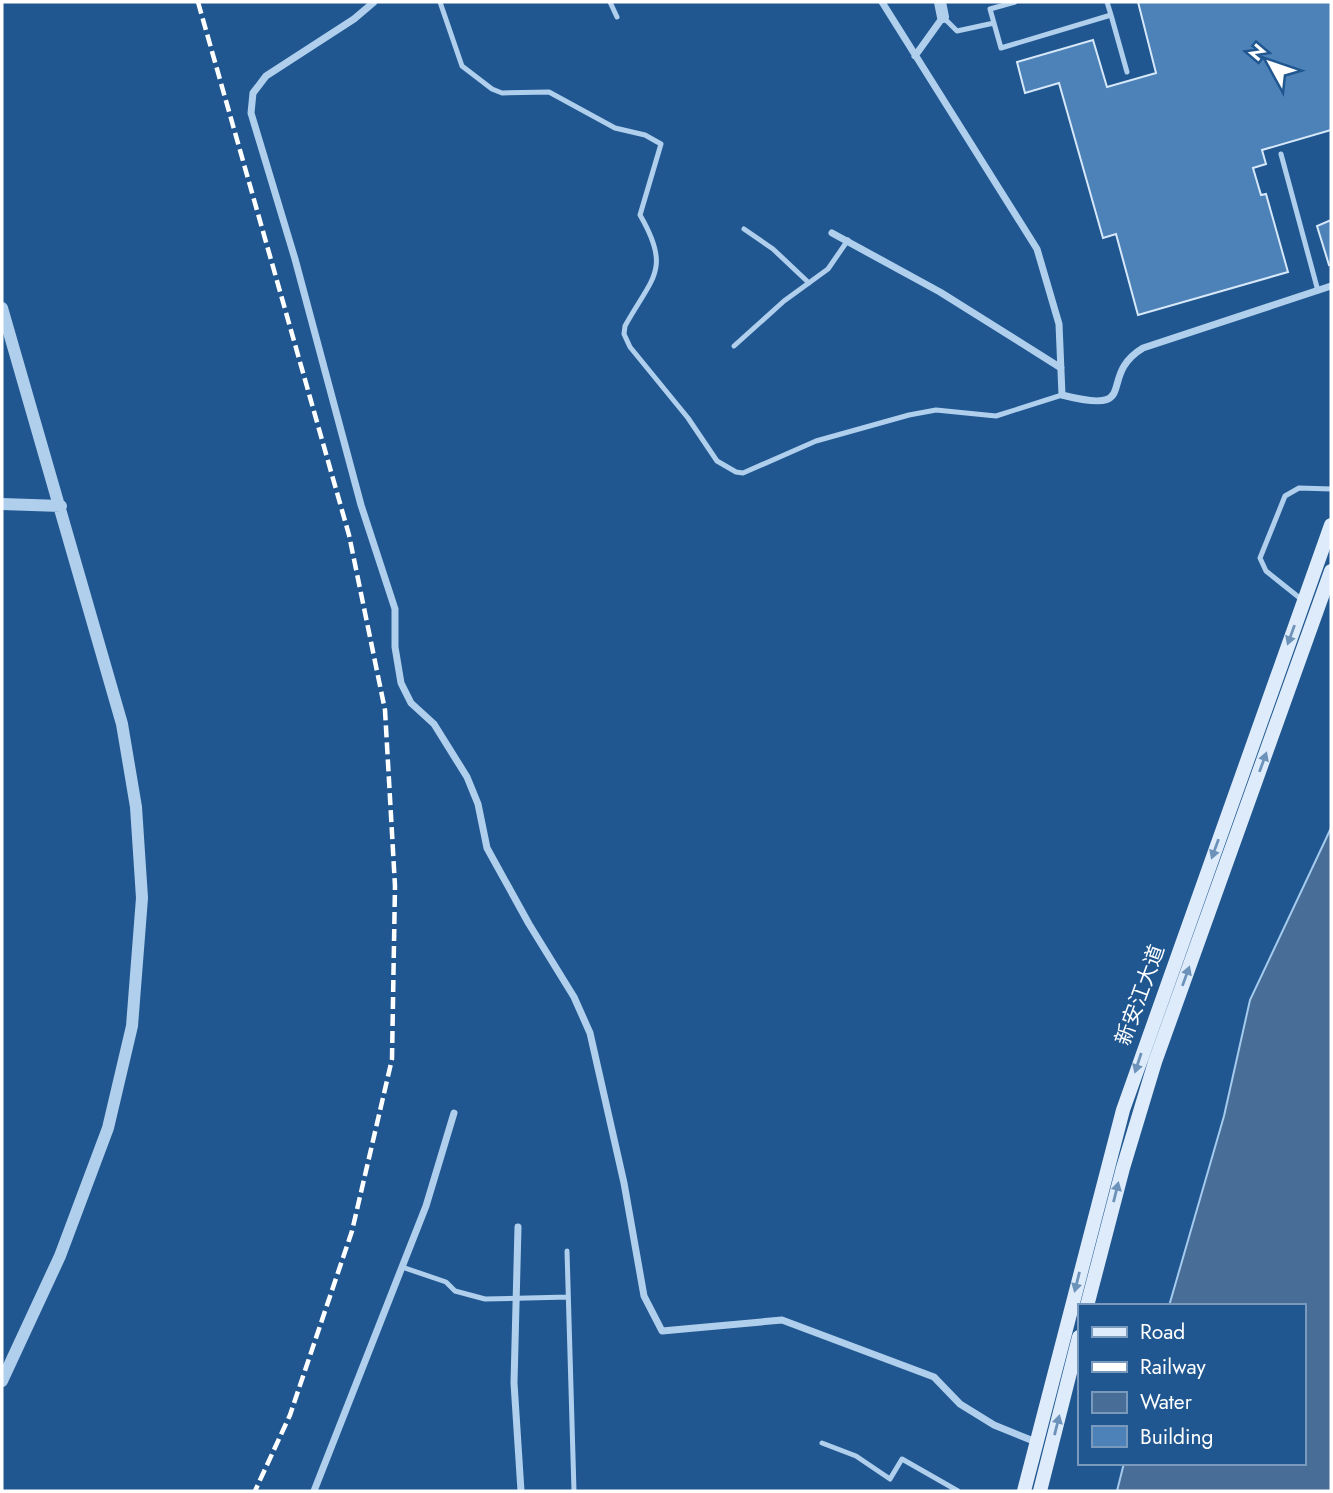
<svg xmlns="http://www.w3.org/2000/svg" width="1333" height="1493" font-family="Jost,'Noto Sans SC',sans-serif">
  <rect width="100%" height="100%" fill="#205790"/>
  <path fill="#486e97" stroke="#a4caee" stroke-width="2" d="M1331,828V1491H1117L1124,1463H1303V1306H1169L1224,1116L1250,1000Z"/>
  <path fill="#4d82b8" stroke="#d6e8f9" stroke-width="2" d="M1138,2H1331V130L1262,150L1266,164L1253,168L1261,195L1266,194L1288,272L1138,315L1116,234L1103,238L1059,83L1025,93L1017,62L1093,40L1107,87L1156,73Z
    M1331,220V264L1329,265L1317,226Z"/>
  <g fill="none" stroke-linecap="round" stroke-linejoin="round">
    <path stroke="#b0cfed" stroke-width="5" d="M440,2L462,66L492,89L502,93L549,92L615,128L645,135L661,144L640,215C672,270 652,277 625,326L624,334L630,347L688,418L717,461L736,472L743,473L816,441L909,415L936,410L996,416L1062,395
      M610,2L617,17
      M1015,2L990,9L1001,48L1111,15L1107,2
      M1111,15L1127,72
      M943,17L957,31L994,23
      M1281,154L1318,291
      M744,229L773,249L809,283
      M734,346L784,301L828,269L848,240
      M1301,599L1266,571L1260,558L1285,496L1299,488L1331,489
      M567,1251L574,1491
      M402,1267L446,1282L455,1291L485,1299L568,1297
      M822,1443L856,1456L890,1479L902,1459L958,1491"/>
    <path stroke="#b0cfed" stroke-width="7" d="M374,2L354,19L266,76L253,93L251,113L295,259L361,505L395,609V647L401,683L411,703L434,724L467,777L478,804L487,848L529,924L574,997L590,1033L624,1183L644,1296L662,1331L782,1320L934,1377L960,1404L994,1425L1036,1442
      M882,2L1037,249L1059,324L1062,395C1144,416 1095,377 1143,348L1331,286
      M915,56L943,17
      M832,233L940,292L1061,368
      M518,1227L514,1383L521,1491
      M314,1491L426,1206L454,1113"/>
    <path stroke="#b0cfed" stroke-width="12" d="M940,2L943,17
      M2,308L122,724L136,807L142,898L132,1026L108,1128L60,1256L2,1381
      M2,504L61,506"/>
    <path stroke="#ddebfa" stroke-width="14" d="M1087,1306L1123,1168L1155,1062L1331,571
      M1024,1491L1123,1110L1331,525
      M1040,1491L1079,1337"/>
    <path stroke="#fff" stroke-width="4.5" stroke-dasharray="12 5" stroke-linecap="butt" d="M198,2L349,535L385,710L395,886L392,1059L352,1231L290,1415L255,1491"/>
  </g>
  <defs><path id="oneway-solid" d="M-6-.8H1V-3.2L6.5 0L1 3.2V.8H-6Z" transform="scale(1.75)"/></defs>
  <g fill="#6c92ba">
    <use href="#oneway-solid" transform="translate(1291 635) rotate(110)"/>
    <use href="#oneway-solid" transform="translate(1263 762) rotate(-70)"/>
    <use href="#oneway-solid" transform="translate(1215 849) rotate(110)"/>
    <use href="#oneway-solid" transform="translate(1186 976) rotate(-70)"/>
    <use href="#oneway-solid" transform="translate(1138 1063) rotate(108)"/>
    <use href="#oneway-solid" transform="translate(1116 1192) rotate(-76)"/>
    <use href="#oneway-solid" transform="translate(1077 1282) rotate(104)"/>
    <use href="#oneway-solid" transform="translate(1057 1425) rotate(-76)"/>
  </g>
  <g text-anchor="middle" stroke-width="5" stroke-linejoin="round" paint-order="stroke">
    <g font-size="21" fill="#fff" stroke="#205790">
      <text transform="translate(1140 995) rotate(-70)" y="7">新安江大道</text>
    </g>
  </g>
  <rect width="1333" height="1493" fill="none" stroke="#ffffff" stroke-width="7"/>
  <rect x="1078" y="1304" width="228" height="161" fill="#205790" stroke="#799abc" stroke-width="2"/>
  <rect x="1092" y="1327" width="35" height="10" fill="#ddebfa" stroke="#799abc" stroke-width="2"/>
  <text x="1140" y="1339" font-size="21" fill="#ffffff">Road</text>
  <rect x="1092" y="1362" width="35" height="10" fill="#ffffff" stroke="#799abc" stroke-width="2"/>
  <text x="1140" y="1374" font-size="21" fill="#ffffff">Railway</text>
  <rect x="1092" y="1392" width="35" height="21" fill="#486e97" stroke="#799abc" stroke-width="2"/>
  <text x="1140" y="1409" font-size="21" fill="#ffffff">Water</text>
  <rect x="1092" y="1426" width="35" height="21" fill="#4d82b8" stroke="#799abc" stroke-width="2"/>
  <text x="1140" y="1444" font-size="21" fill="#ffffff">Building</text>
  <g transform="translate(1270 63) rotate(310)" stroke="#205790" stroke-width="5" paint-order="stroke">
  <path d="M0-5L12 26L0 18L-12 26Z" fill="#ffffff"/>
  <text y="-10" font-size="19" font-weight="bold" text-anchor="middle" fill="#ffffff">N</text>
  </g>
</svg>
